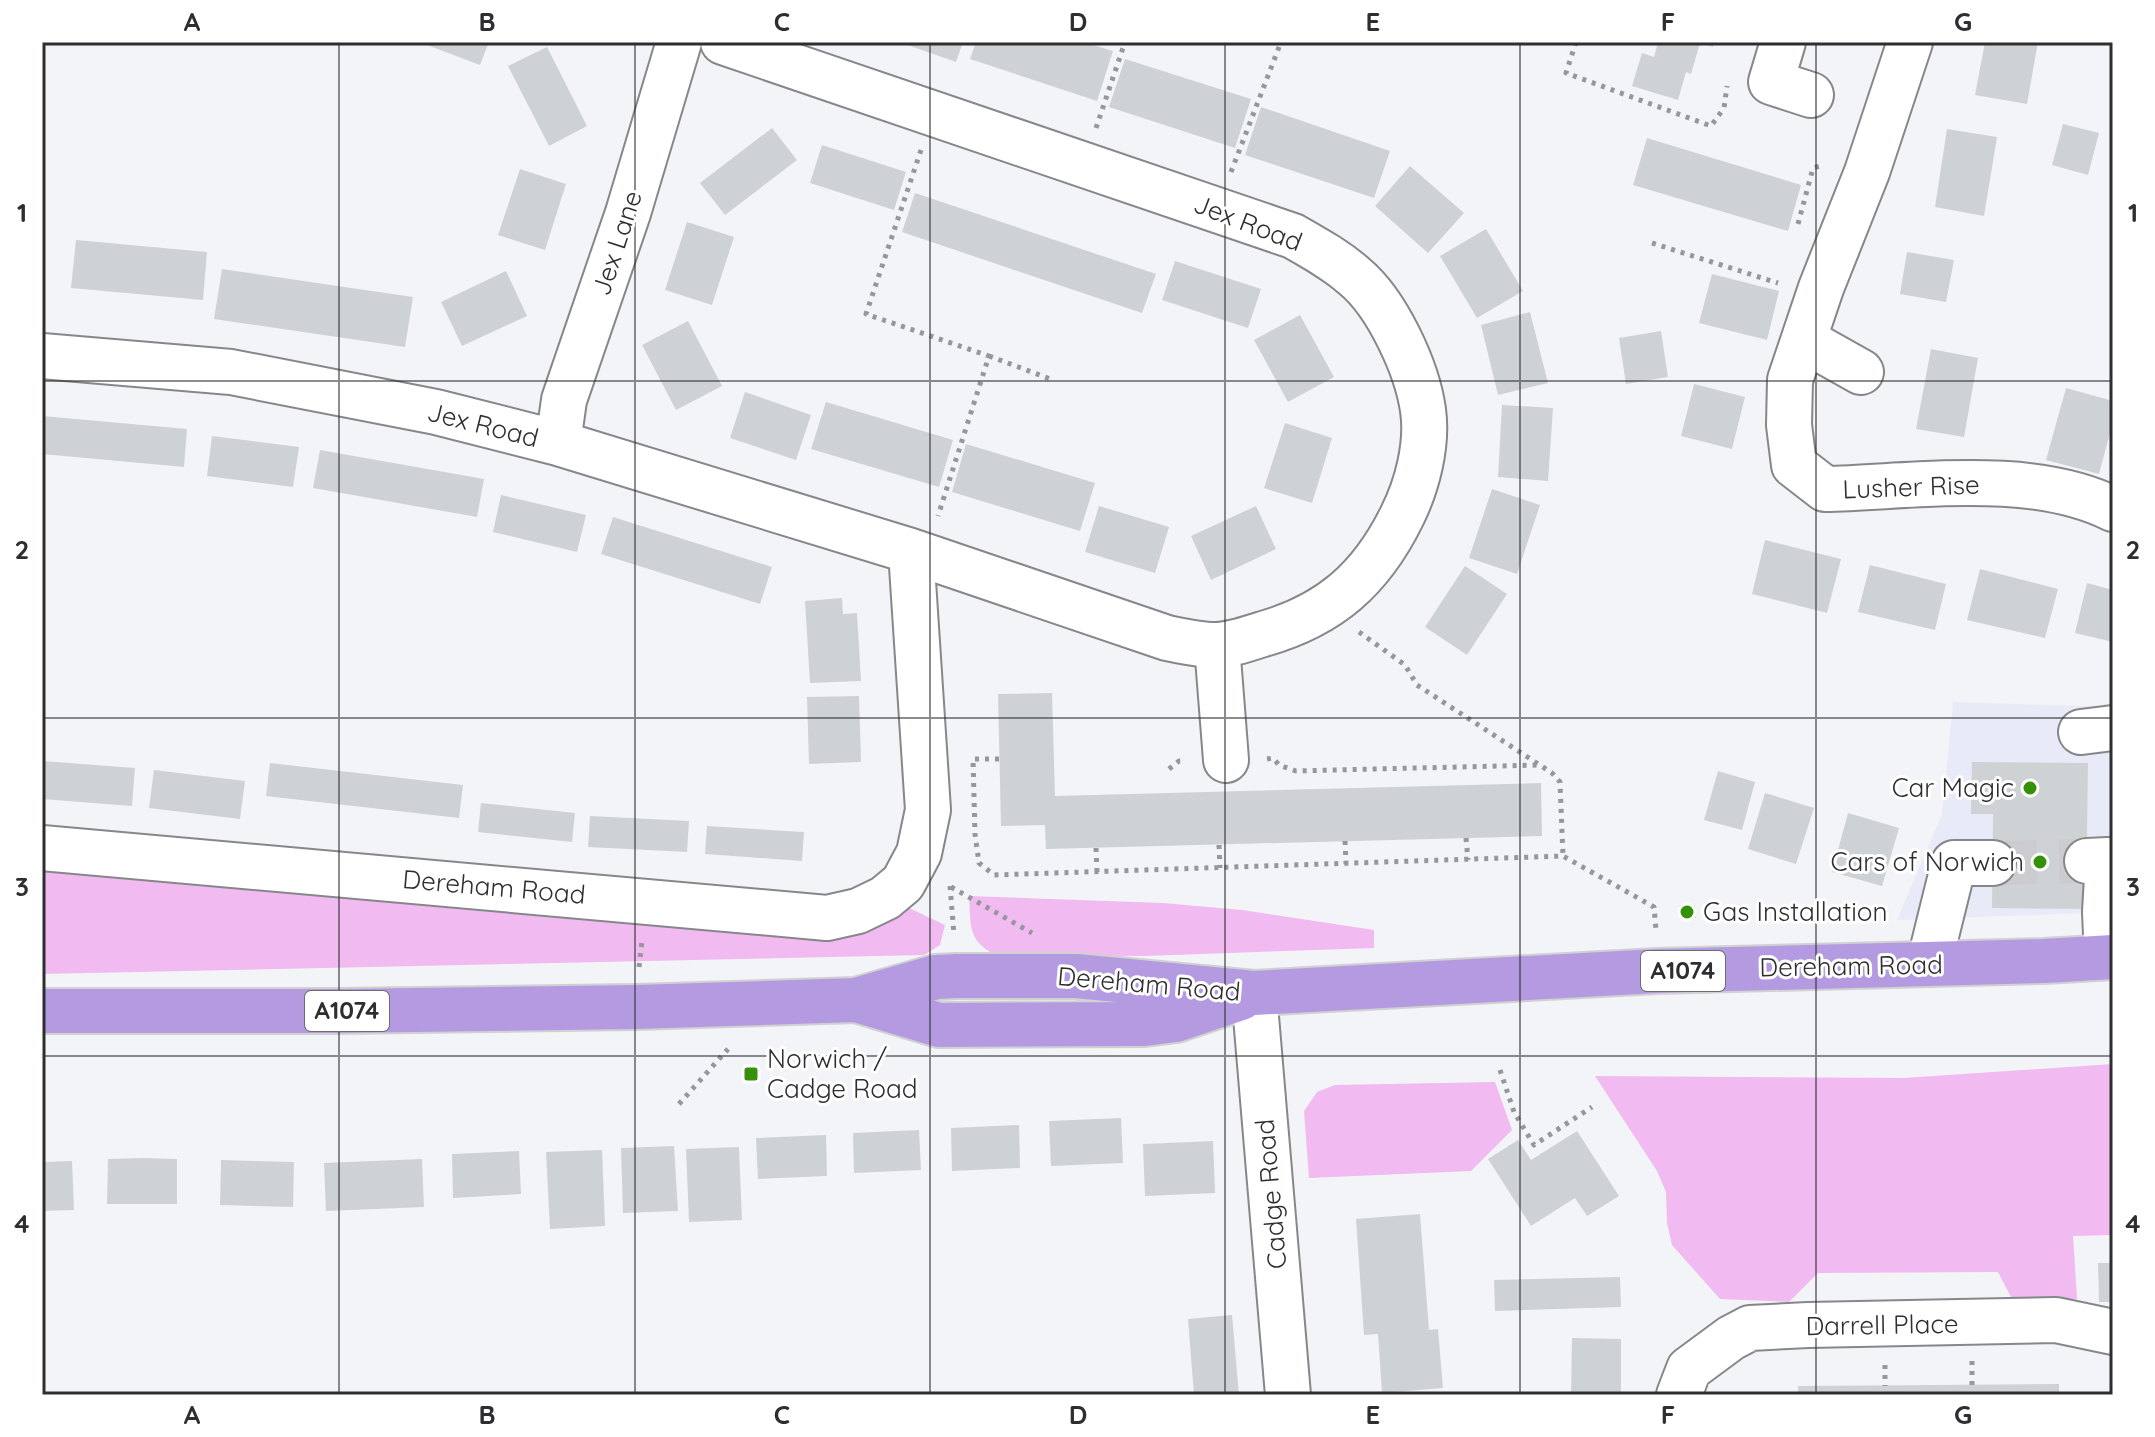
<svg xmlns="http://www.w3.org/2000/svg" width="2155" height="1437" font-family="Quicksand,sans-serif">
  <rect width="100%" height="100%" fill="#f3f4f8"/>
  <path fill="#e8ebf7" d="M1953,702L2113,707V912L1897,920L1942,814Z"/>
  <path fill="#f1baf0" d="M42,861L905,906L945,925L940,945L924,955L42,974Z
    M969,896L1163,903L1242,910L1374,930V948L1144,956L996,955C967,941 971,925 969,896Z
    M2113,1064V1235L2073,1236L2077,1299L2013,1301L1998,1272L1818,1273L1789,1302L1720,1299L1672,1245L1667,1223L1666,1192L1657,1171L1595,1076L1904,1078Z
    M1495,1082L1512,1130L1471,1171L1309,1178L1304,1111L1317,1092L1335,1085Z"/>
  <path fill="#cfd2d5" d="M419,42H489L480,65Z
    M899,42H963L956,62Z
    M976,42H1083L1113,51L1097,101L970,59Z
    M1658,42H1714L1713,47L1700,43L1691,74L1686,72L1678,100L1632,86L1642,53L1654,57Z
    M1985,42H2038L2027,104L1975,95Z
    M547,47L587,126L549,146L508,66Z
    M1125,59L1251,99L1235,148L1109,107Z
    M1261,107L1390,151L1374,198L1245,155Z
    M2063,124L2099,133L2088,175L2052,165Z
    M772,128L797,160L725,215L700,183Z
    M1947,129L1997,137L1984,216L1935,207Z
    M1647,138L1801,185L1788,231L1633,185Z
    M822,145L906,172L894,210L810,183Z
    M1410,166L1464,213L1428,253L1375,206Z
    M520,169L566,184L545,250L498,235Z
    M915,193L1156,274L1142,313L902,232Z
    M687,222L734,237L712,305L665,290Z
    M1486,229L1523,291L1477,318L1440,256Z
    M76,240L207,252L203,300L71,288Z
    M1907,252L1954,260L1946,302L1900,294Z
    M1175,261L1261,289L1248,328L1162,300Z
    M222,269L413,297L405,347L214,319Z
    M506,271L527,316L462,346L441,302Z
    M1712,274L1779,291L1767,340L1699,323Z
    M1530,312L1548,383L1498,395L1481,325Z
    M1300,315L1334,377L1288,402L1254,340Z
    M688,321L722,386L676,410L642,345Z
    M1661,331L1668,377L1626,384L1619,338Z
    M1931,349L1978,358L1964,437L1916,429Z
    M1694,384L1745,397L1732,449L1681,436Z
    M2066,388L2113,401V422L2099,474L2046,460Z
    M745,392L811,415L796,460L730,438Z
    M826,402L953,440L939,487L811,449Z
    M1502,405L1553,408L1548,481L1498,477Z
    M42,416L187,429L184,467L42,454Z
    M1285,423L1332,438L1312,503L1264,488Z
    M212,436L299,447L293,487L207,476Z
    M966,444L1095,483L1080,531L952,492Z
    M320,450L484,479L477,517L313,488Z
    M1492,489L1540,505L1517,574L1469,558Z
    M501,495L586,515L577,552L493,532Z
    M1099,506L1169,527L1155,573L1085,552Z
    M1256,506L1276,549L1211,580L1191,536Z
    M613,517L772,567L760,604L601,554Z
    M1765,540L1841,559L1827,613L1752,594Z
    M1870,565L1946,584L1935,630L1858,612Z
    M1465,566L1507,594L1467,655L1425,627Z
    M1980,569L2058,589L2045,638L1967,620Z
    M2087,583L2113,590V642L2075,633Z
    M842,598L843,614L857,613L861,681L810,683L805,601Z
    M1052,693L1055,796L1541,783L1542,836L1046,849L1045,825L1001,826L998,694Z
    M859,696L861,762L809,764L807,697Z
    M43,761L135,768L132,806L42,799Z
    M1972,762L2088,763L2086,909L1992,908L1993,814H1971Z
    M270,763L463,785L459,818L266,796Z
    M154,770L245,781L240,819L149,808Z
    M1718,771L1755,782L1742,830L1704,820Z
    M1765,793L1814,808L1796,864L1748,849Z
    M481,803L575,813L572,842L478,832Z
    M1848,813L1899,828L1882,886L1832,872Z
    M590,816L689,821L687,852L588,847Z
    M707,826L804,832L802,861L705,854Z
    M1695,905L1696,918L1680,919L1679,906Z
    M1121,1118L1123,1163L1051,1166L1049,1121Z
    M1019,1125L1020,1168L952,1171L951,1128Z
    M919,1130L921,1170L854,1173L853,1133Z
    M1577,1131L1619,1196L1587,1216L1575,1198L1531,1226L1488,1159L1518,1140L1531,1160Z
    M826,1135L827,1176L758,1179L756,1138Z
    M1213,1141L1215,1193L1145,1196L1143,1144Z
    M674,1146L678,1211L623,1213L621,1148Z
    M739,1147L742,1220L689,1222L686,1149Z
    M602,1150L605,1226L550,1229L546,1152Z
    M519,1151L521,1194L453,1198L452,1154Z
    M142,1158L177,1159V1204H107L108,1159Z
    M422,1159L424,1207L326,1211L324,1163Z
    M221,1160L294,1162L293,1207L220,1205Z
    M72,1161L74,1210L42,1211V1162Z
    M1420,1214L1429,1330L1438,1329L1443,1388L1382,1393L1378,1334L1364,1335L1356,1219Z
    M2098,1263H2113V1302H2099Z
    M1620,1277L1621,1307L1495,1311L1494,1280Z
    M1232,1315L1239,1395H1194L1188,1319Z
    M1572,1338L1621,1339V1395H1571Z
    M2059,1384V1395H1798V1386Z"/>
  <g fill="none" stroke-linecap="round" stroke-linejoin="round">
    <path stroke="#ccccd0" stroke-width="44" stroke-dasharray="44 22" stroke-linecap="butt" d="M1993,863L2087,861"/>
    <g stroke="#86878a" stroke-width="48">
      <path id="minor" d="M1783,42L1771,82L1811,95
        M1910,42L1867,172L1821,288L1790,380L1789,425L1794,465L1825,489C1915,487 2030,468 2113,509
        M1804,340L1861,372
        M42,356L231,372L436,412L558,443L911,551L1167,638C1182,641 1199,645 1215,645C1231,645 1247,639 1263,634C1330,615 1371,579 1402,516C1417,486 1428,445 1423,410C1417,368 1387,303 1354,276C1336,260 1314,248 1293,236L723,42
        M558,443L564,400L628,213L679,42
        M1217,645L1226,760
        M2081,732L2113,728
        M42,848L827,918L858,911L885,898L903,883L919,853L928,810L911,551
        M2087,861L2108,860L2105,912L2107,957
        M1929,964L1954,863H1993
        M1254,993L1288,1395
        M1679,1395L1689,1369L1731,1338L1750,1328L1808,1325L2056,1320L2113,1332"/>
    </g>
    <g stroke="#d1d1d1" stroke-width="48">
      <path id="highway" d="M856,1000L939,1025L1144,1024L1176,1020L1241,998
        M42,1011H338L636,1007L856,1000L936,977L957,976H1076L1254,993L1657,971L2044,961L2113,957"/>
    </g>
    <path stroke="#97979a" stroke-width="5" stroke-dasharray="4 6" stroke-linecap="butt" d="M1576,42L1566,73L1711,126L1724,108L1727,86
      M1096,128L1125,42
      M921,150L866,314L989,356L938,516
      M1231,172L1281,42
      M1798,224L1813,168L1824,165
      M1652,243L1778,283
      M989,356L1053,380
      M1359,632L1405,665L1417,685L1552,773L1560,782L1563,856
      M999,759H973L975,834L979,863L994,875L1563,856L1654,907L1656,930
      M1267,759L1273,758L1279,765L1296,771L1539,765
      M1169,769L1179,761H1185
      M1466,838L1468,860
      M1345,841L1346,864
      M1219,845L1220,868
      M1096,848L1097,872
      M950,886L954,935
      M951,887L1032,933
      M639,967L642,941
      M1500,1070L1514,1112L1534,1145L1592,1107
      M679,1104L728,1049
      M1885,1365V1386
      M1972,1385V1361"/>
    <use href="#minor" stroke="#fff" stroke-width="44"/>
    <use href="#highway" stroke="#b49be1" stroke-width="44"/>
  </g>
  <path fill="none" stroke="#2e2e30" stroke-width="2" stroke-opacity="0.55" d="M339,42V1395M635,42V1395M930,42V1395M1225,42V1395M1520,42V1395M1816,42V1395M42,381H2113M42,718H2113M42,1056H2113"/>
  <g fill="#349108" stroke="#fff" stroke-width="3">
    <circle cx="2030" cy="788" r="8"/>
    <circle cx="2040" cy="862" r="8"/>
    <circle cx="1687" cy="912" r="8"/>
    <rect x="743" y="1066" width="16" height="16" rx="4"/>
  </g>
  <g text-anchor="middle" stroke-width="6" stroke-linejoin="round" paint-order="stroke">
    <g fill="#fff" stroke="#6d6d6e" stroke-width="2">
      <rect x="1641" y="951" width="84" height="40" rx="6"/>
      <rect x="305" y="991" width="84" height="40" rx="6"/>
    </g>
    <g font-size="24" font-weight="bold" fill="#2e2e30">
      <text x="1683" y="979">A1074</text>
      <text x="347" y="1019">A1074</text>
    </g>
    <g font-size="26" fill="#2e2e30" stroke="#fff">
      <text transform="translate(1248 223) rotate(21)" y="9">Jex Road</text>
      <text transform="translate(617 243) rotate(-72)" y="9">Jex Lane</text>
      <text transform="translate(483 425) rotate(14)" y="9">Jex Road</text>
      <text transform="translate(1911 487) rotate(-2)" y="9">Lusher Rise</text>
      <text transform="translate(494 887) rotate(5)" y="9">Dereham Road</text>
      <text transform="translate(1851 966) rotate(-1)" y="9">Dereham Road</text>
      <text transform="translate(1149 984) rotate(5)" y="9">Dereham Road</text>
      <text transform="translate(1271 1194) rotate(-95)" y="9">Cadge Road</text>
      <text transform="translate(1882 1325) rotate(-1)" y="9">Darrell Place</text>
    </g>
    <g font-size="26" fill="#2e2e30" stroke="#fff" text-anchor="end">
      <text x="2014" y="797">Car Magic</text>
      <text x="2024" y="871">Cars of Norwich</text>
      <text x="1703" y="921" text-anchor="start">Gas Installation</text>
      <text x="767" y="1068" text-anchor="start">Norwich /<tspan x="767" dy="30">Cadge Road</tspan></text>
    </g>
  </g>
  <rect width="2155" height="1437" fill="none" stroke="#ffffff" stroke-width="88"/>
  <rect x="44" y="44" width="2067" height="1349" fill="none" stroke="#2e2e30" stroke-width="3"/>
  <g font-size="26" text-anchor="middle" font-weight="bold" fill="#2e2e30">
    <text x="192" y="31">A</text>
    <text x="487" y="31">B</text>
    <text x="782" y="31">C</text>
    <text x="1078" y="31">D</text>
    <text x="1373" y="31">E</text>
    <text x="1668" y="31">F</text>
    <text x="1963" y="31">G</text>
    <text x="22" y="222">1</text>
    <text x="2133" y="222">1</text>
    <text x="22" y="559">2</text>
    <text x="2133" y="559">2</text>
    <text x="22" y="896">3</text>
    <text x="2133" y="896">3</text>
    <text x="22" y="1233">4</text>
    <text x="2133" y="1233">4</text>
    <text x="192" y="1424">A</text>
    <text x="487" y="1424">B</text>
    <text x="782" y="1424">C</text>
    <text x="1078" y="1424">D</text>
    <text x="1373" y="1424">E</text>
    <text x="1668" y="1424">F</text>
    <text x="1963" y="1424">G</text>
  </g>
</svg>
